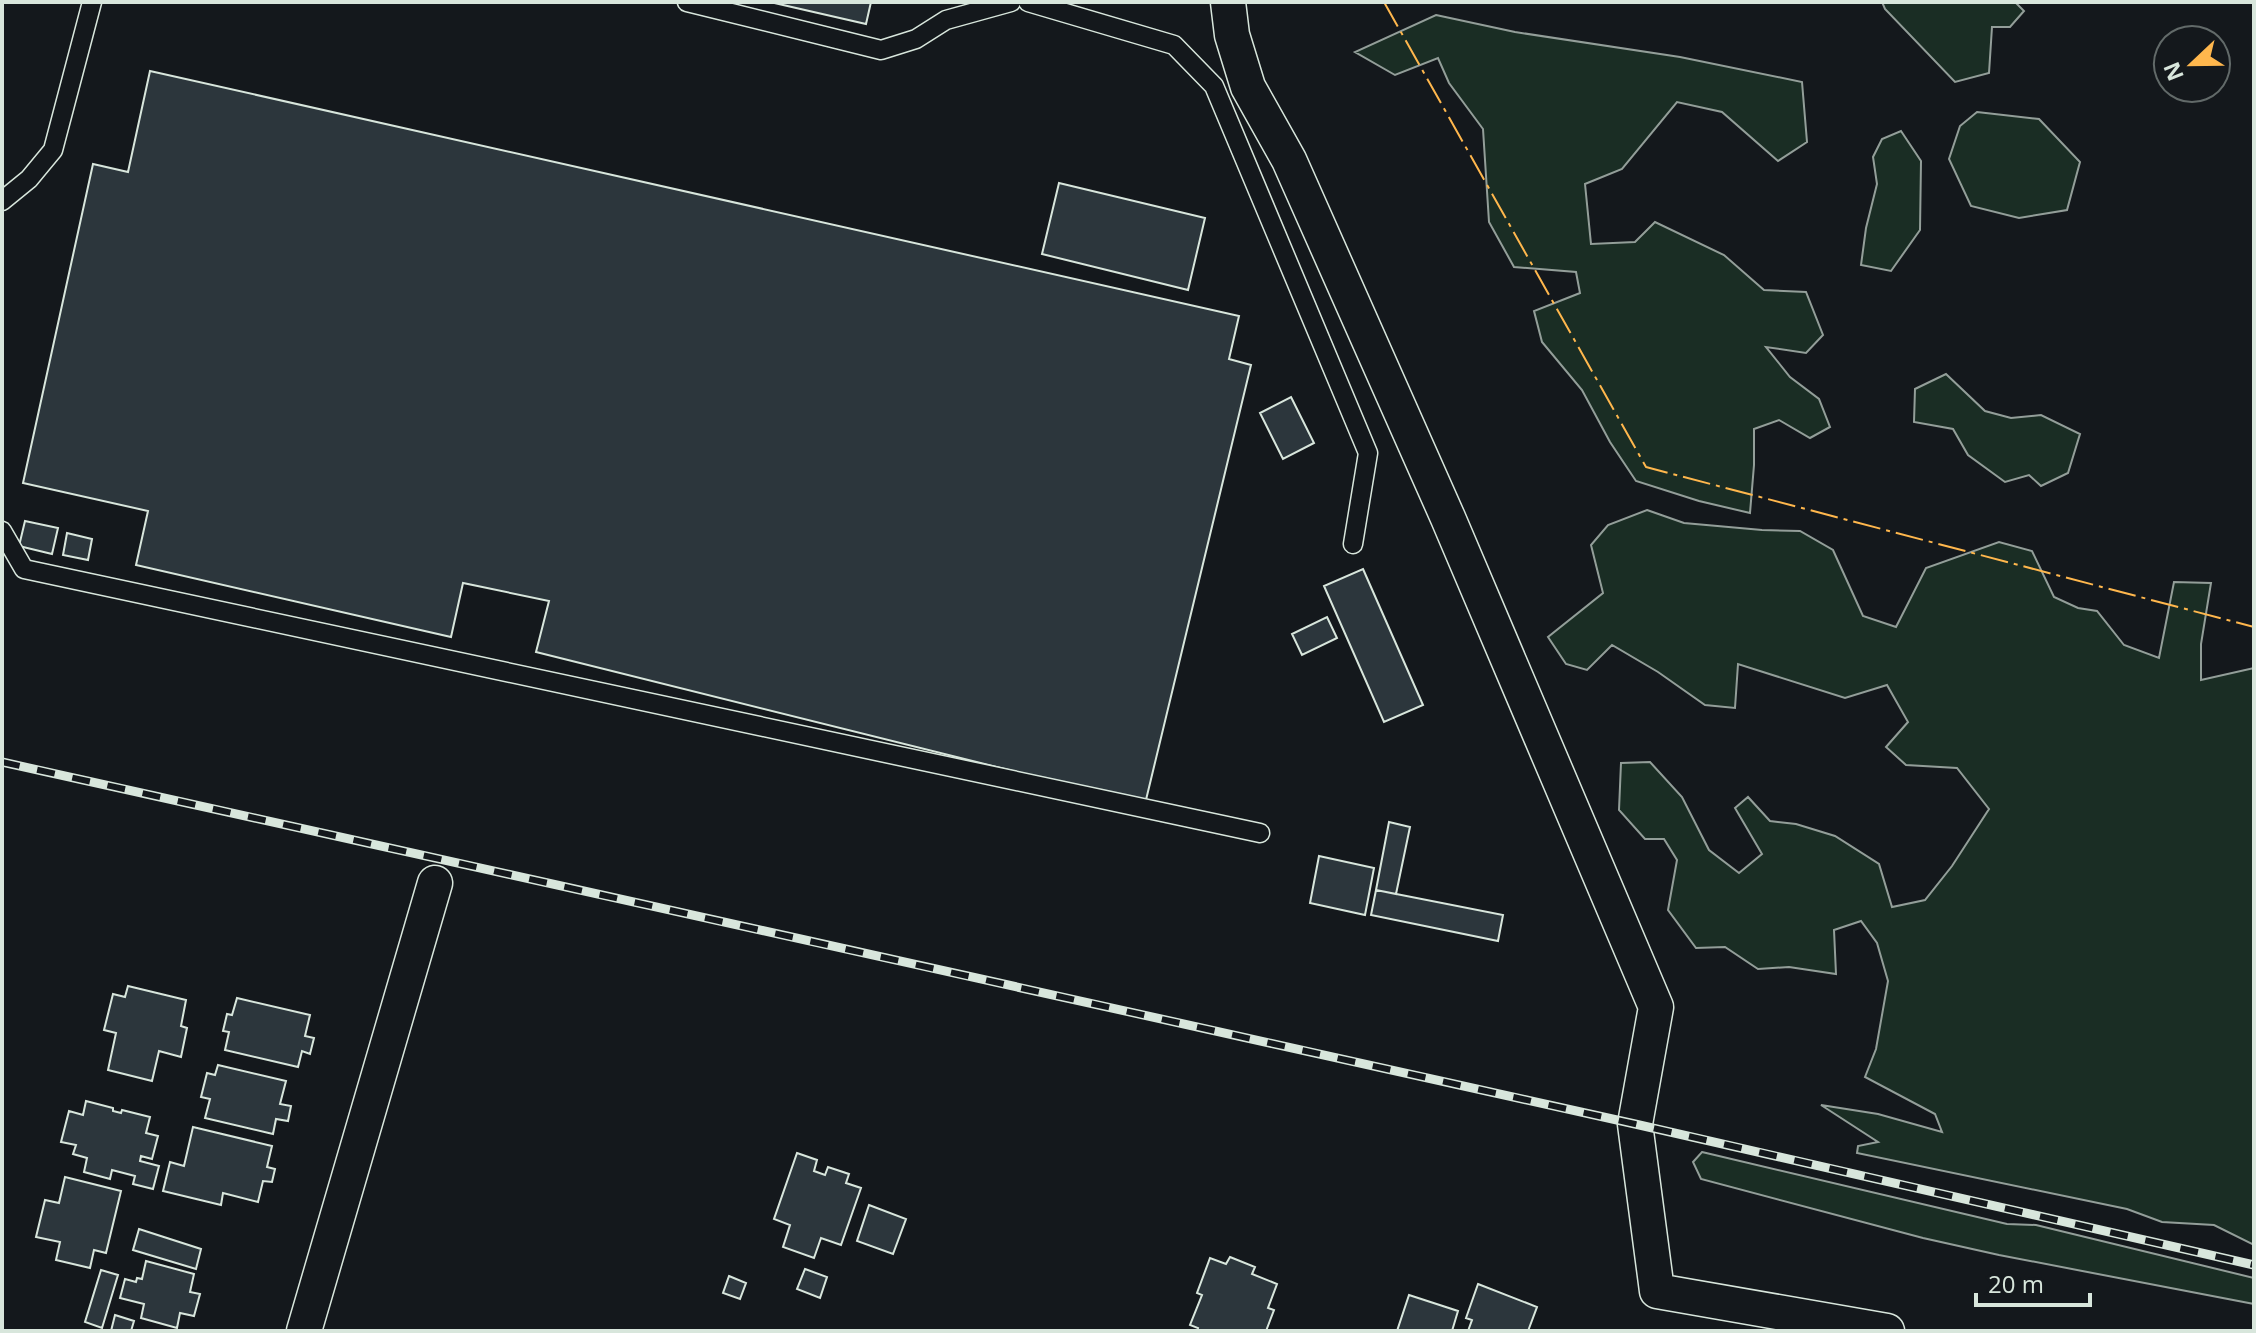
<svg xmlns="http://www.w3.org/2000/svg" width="2256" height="1333" font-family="'Open Sans',sans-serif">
  <rect width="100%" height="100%" fill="#14181c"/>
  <path fill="#1a2d24" stroke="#939e99" stroke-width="2" d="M1882,2H2015L2024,11L2010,27H1992L1989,73L1955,82L1885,9Z
    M1436,15L1515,32L1680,57L1802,82L1807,142L1778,161L1722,112L1677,102L1622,169L1585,184L1591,244L1635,242L1655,222L1724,255L1764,290L1806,292L1823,335L1806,353L1766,347L1790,377L1819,399L1830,427L1810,438L1779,420L1754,429V465L1750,513L1699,501L1636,481L1610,442L1582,390L1542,342L1534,311L1580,293L1576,272L1514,267L1489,222L1483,129L1449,83L1438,58L1395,75L1355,52Z
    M1977,112L2039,119L2080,162L2067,210L2019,218L1971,206L1949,159L1960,126Z
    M1901,131L1921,161L1920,230L1891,271L1861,265L1866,228L1877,184L1873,157L1882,139Z
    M1946,374L1985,411L2011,418L2041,415L2080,434L2068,473L2041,486L2029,475L2005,482L1968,455L1953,429L1914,422L1915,389Z
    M1647,510L1684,523L1762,530L1800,531L1833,550L1863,616L1896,627L1926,568L1999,542L2032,551L2054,597L2078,608L2097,611L2124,645L2159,658L2174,582L2211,583L2201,644V680L2254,668V1245L2214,1225L2162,1222L2127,1209L1857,1153L1858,1146L1878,1142L1821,1105L1878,1114L1942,1132L1935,1114L1865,1077L1876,1049L1888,981L1877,943L1861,921L1834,930L1836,974L1789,967L1758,969L1725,947L1696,948L1668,910L1677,860L1664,839H1645L1619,810L1621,763L1650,762L1682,797L1709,850L1739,873L1762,854L1735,808L1748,797L1770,821L1796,824L1835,836L1879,864L1892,907L1925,900L1952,866L1989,809L1957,768L1906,765L1886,747L1908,722L1887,685L1845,698L1738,664L1735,708L1705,705L1658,672L1612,645L1587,670L1566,664L1548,637L1603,593L1591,545L1608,525Z
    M1702,1152L2007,1224L2036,1225L2254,1278V1304L1999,1255L1923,1238L1701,1179L1693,1162Z"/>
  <path fill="#2c363c" stroke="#d8e6dc" stroke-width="2" d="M770,2H871L866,24Z
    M150,71L1239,316L1229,359L1251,365L1145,804L536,652L549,601L463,583L451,637L136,565L148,511L23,483L93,164L128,172Z
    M1059,183L1205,218L1188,290L1042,254Z
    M1291,397L1314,443L1283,459L1260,413Z
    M25,521L58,528L52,554L19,546Z
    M67,533L92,539L88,560L63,555Z
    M1363,569L1423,705L1384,722L1324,586Z
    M1327,617L1337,638L1302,655L1292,634Z
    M1389,822L1410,827L1396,894L1376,890Z
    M1319,856L1374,868L1365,915L1310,903Z
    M1376,890L1503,915L1498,941L1371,915Z
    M128,986L186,1000L181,1026L187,1028L181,1057L159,1051L152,1081L108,1070L116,1033L104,1030L113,994L125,997Z
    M237,998L310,1015L305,1036L314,1038L310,1054L302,1051L298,1067L225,1050L229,1032L223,1031L227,1014L232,1015Z
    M218,1065L286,1081L280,1104L291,1106L288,1121L276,1119L273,1134L205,1118L210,1099L201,1097L207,1073L215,1075Z
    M86,1101L113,1108V1111L121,1113L122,1110L150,1117L146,1133L158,1136L152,1159L141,1156L140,1161L159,1166L153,1189L133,1184L135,1176L112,1170L110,1179L84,1172L87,1158L73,1154L76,1145L61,1142L69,1111L83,1115Z
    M193,1127L272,1146L267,1167L275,1169L272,1182L263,1181L258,1202L223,1193L221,1205L163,1191L170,1162L184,1166Z
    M797,1153L817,1160L814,1171L825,1175L828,1167L849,1174L846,1183L861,1188L841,1245L821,1238L814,1258L783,1247L790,1225L774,1219Z
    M65,1177L121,1191L106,1253L94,1250L90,1268L56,1260L60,1242L36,1237L45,1200L59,1203Z
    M869,1205L906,1219L893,1254L857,1241Z
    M139,1229L201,1249L196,1269L133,1250Z
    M1230,1257L1255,1267L1252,1274L1277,1284L1268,1308L1274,1310L1266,1331H1197L1198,1328L1190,1325L1202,1295L1197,1293L1210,1258L1226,1264Z
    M146,1261L194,1274L190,1292L200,1294L194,1316L180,1313L177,1328L141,1318L144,1304L120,1298L125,1279L136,1282L137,1278L142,1279Z
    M805,1269L827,1277L820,1298L797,1289Z
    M101,1270L118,1275L102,1328L85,1322Z
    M729,1276L746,1283L740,1299L723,1293Z
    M1478,1284L1537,1307L1528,1331H1468L1472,1320L1466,1318Z
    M1409,1295L1458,1311L1452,1331H1397Z
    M115,1315L134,1321L131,1331H111Z"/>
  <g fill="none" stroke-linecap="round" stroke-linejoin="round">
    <g stroke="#d8e6dc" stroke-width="21">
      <path id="service" d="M687,2L881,50L916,39L946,20L1011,2
        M1028,2L1174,45L1214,86L1368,453L1353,544
        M2,201L29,179L53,150L92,2
        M2,531L24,569L1260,833"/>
    </g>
    <g stroke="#d8e6dc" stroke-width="37">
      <path id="minor" d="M1228,2L1232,35L1248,87L1289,160L1448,518L1656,1007L1635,1124L1657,1291L1887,1331
        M304,1331L435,883"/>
    </g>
    <use href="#service" stroke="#14181c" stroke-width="18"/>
    <use href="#minor" stroke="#14181c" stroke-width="34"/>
    <g stroke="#d8e6dc" stroke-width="9">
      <path id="rail" d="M2,762L1635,1124L2254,1265"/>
    </g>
    <use href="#rail" stroke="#14181c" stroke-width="6" stroke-dasharray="18" stroke-linecap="butt"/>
    <path stroke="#ffb74d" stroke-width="2" stroke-dasharray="28 6 4 6" stroke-linecap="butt" d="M1384,2L1646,467L2254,627"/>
  </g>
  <rect width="2256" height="1333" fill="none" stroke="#d8e6dc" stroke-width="8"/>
  <g transform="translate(2192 64) rotate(248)"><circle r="38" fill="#14181c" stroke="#626a69" stroke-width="2"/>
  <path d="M0-6L14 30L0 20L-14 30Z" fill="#ffb74d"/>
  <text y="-12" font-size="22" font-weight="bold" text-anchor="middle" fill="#d8e6dc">N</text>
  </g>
  <path d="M1976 1293v12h114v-12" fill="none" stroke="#d8e6dc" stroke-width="4"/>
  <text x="1988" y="1293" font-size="24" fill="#d8e6dc" stroke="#14181c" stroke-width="6" paint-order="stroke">20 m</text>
</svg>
